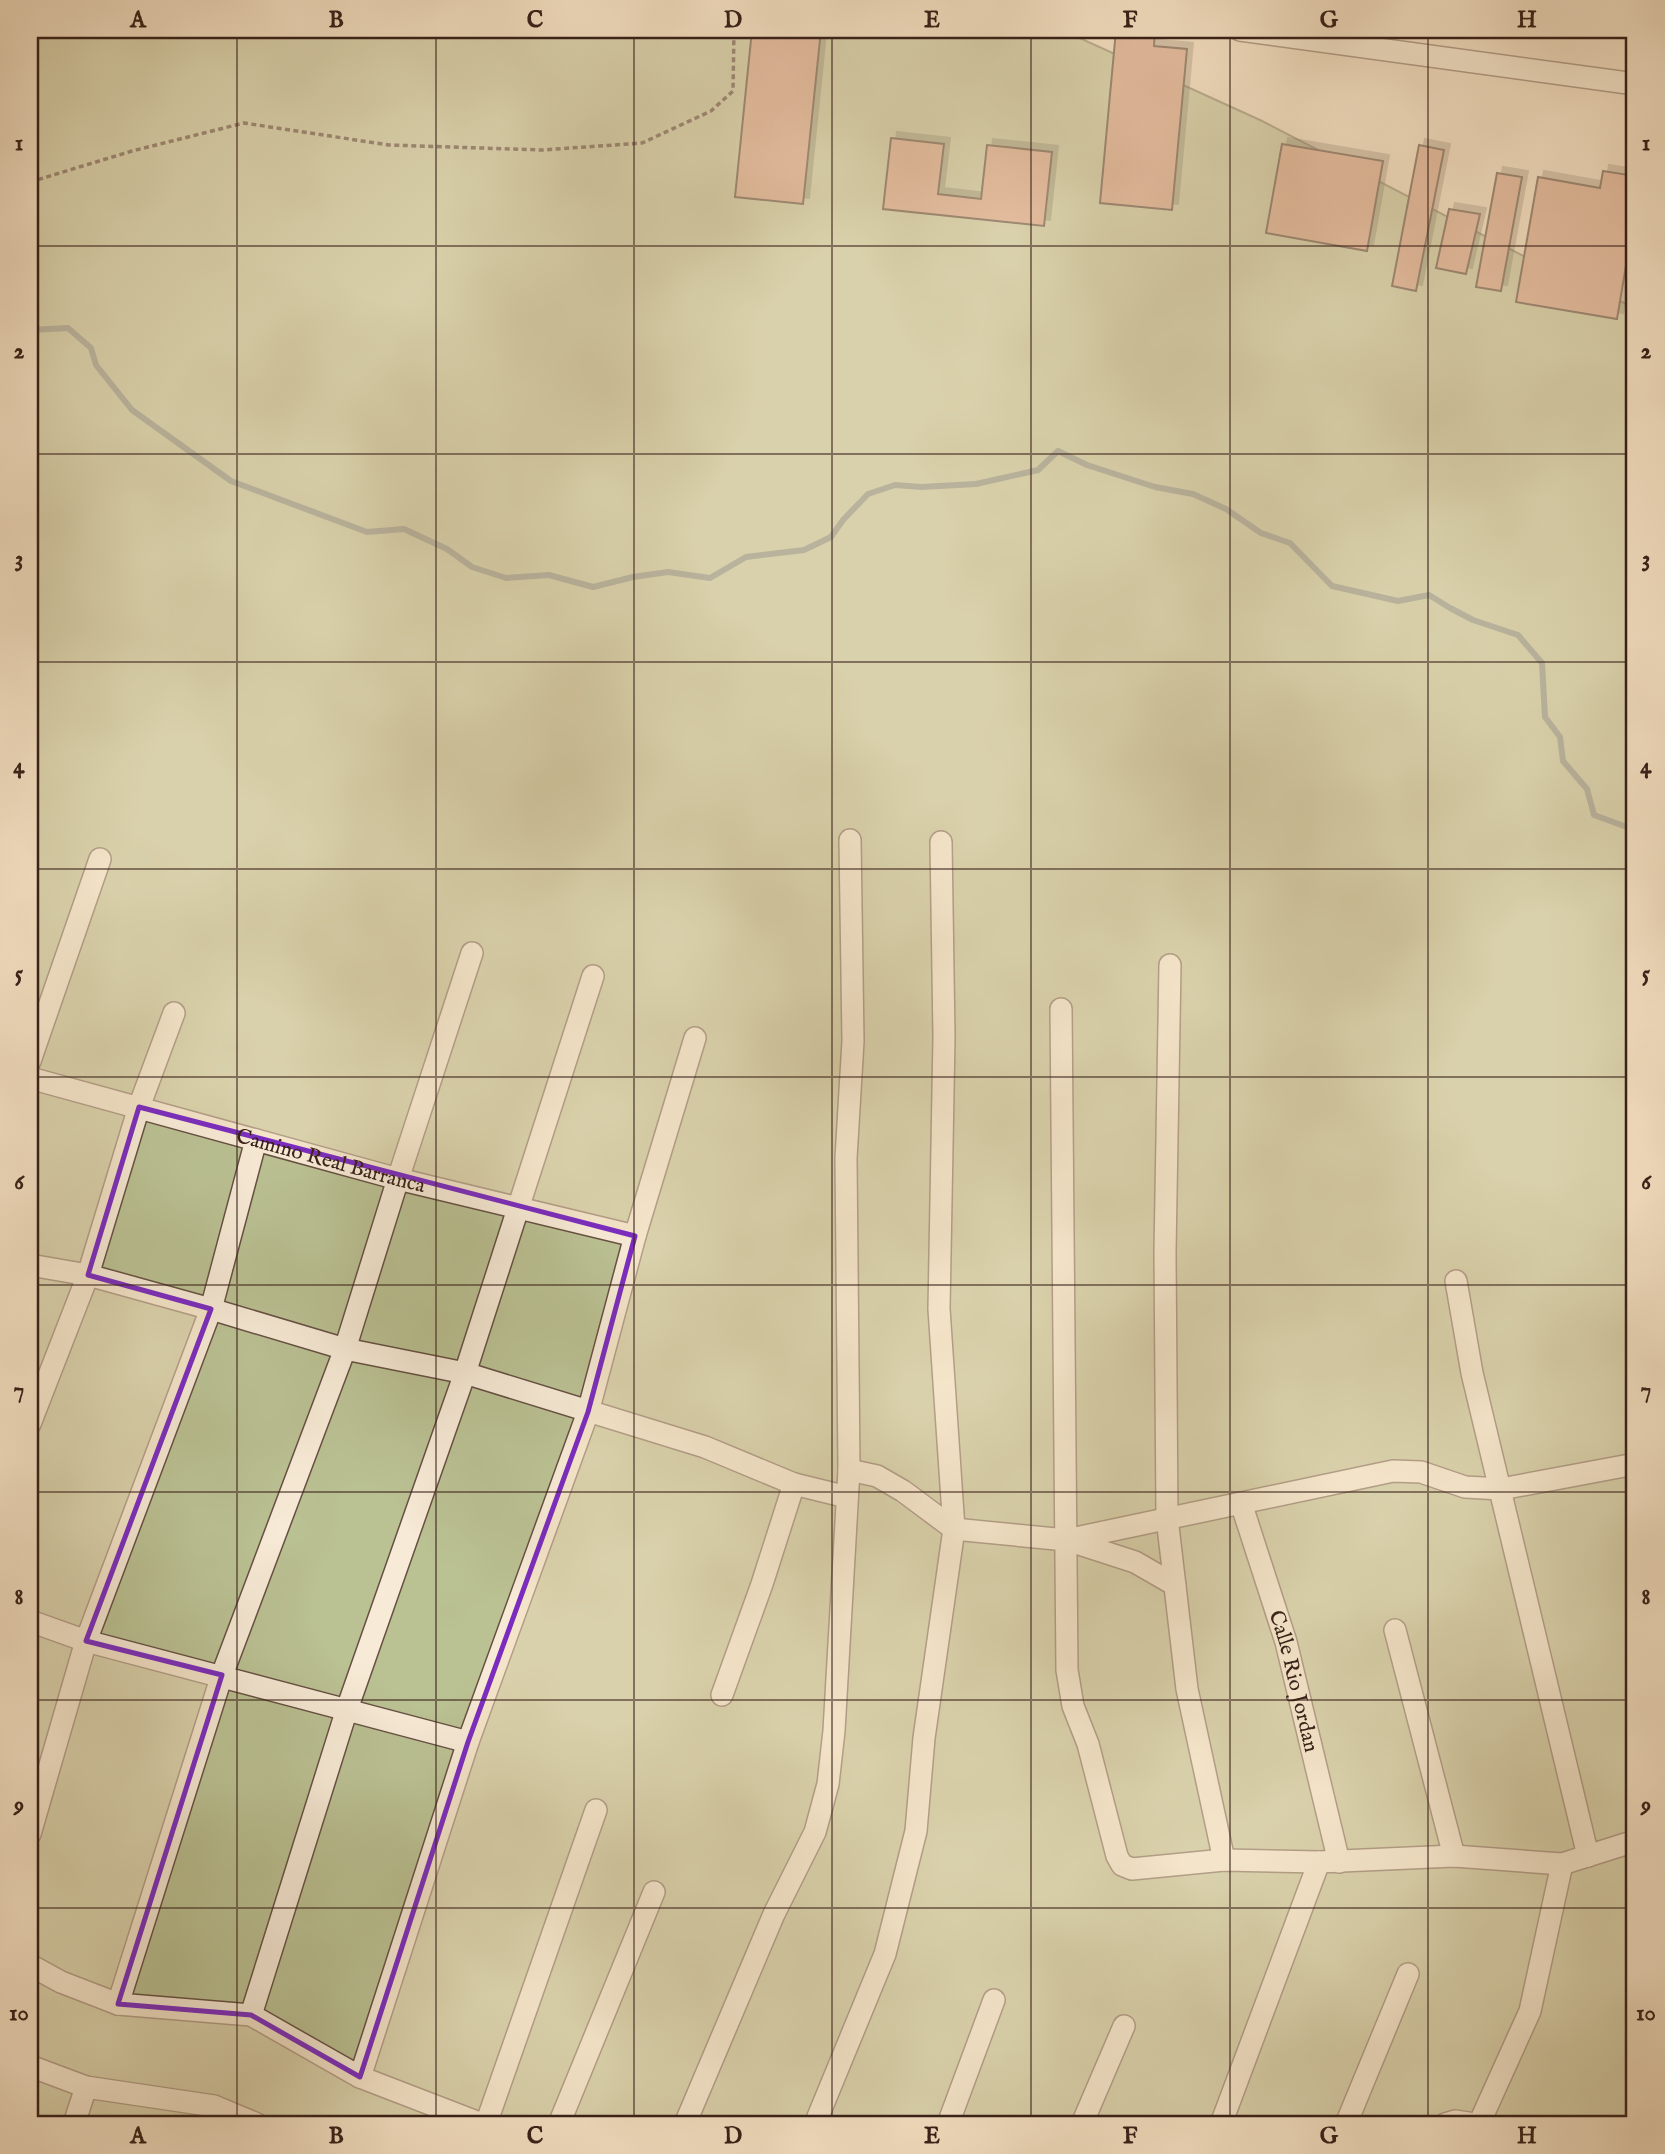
<svg xmlns="http://www.w3.org/2000/svg" width="1665" height="2154" font-family="'IM FELL English',serif">
  <defs>
    <filter id="shadow"><feDropShadow dx="6" dy="-6" stdDeviation="0" flood-color="#0004"/></filter>
  </defs>
  <rect width="100%" height="100%" fill="#f2dec0"/>
  <filter id="stains"><feTurbulence type="fractalNoise" baseFrequency=".00286" numOctaves="4"/><feColorMatrix values="0 0 0 0 .2 0 0 0 0 .09 0 0 0 0 .02 0 0 0 .5 -.17"/></filter>
  <radialGradient id="worn" r=".72"><stop offset=".6" stop-color="#630" stop-opacity="0"/><stop offset="1" stop-color="#630" stop-opacity=".3"/></radialGradient>
  <path fill="#bac193" stroke="#797156" stroke-width="2" d="M30,30H1062L1260,120L1537,263L1635,308V2124H30Z"/>
  <g fill="none" stroke-linecap="round" stroke-linejoin="round">
    <path stroke="#737e74" stroke-width="6" d="M30,330L68,328L91,348L96,365L132,410L231,481L367,532L404,529L447,549L472,567L506,578L549,575L593,587L633,577L668,572L710,578L746,557L804,550L831,537L843,520L868,494L895,485L921,487L976,484L1038,470L1058,451L1087,465L1155,487L1193,494L1226,509L1261,533L1290,543L1332,586L1398,601L1429,595L1450,608L1473,620L1518,635L1542,663L1545,717L1560,737L1563,761L1587,789L1594,815L1635,830"/>
  </g>
  <path fill="#d29579" stroke="#382119" stroke-width="2" filter="url(#shadow)" d="M752,30H821L803,204L735,197Z
    M1116,30H1155L1154,46L1187,49L1172,210L1100,203Z
    M891,138L944,144L938,194L981,199L987,145L1052,152L1044,226L883,209Z
    M1282,144L1383,161L1367,251L1266,233Z
    M1419,145L1444,150L1416,291L1392,286Z
    M1603,171L1635,176V212L1617,319L1516,302L1538,177L1600,188Z
    M1497,173L1522,177L1501,291L1476,287Z
    M1449,209L1480,214L1466,274L1436,268Z"/>
  <g fill="none" stroke-linecap="round" stroke-linejoin="round">
    <g stroke="#665043" stroke-width="24">
      <g id="minor">
        <path d="M1240,30L1635,84"/>
        <path d="M1170,965L1165,1252L1167,1518L1187,1689L1224,1860"/>
        <path d="M1061,1009L1067,1670L1073,1706L1088,1744L1117,1856L1122,1865L1132,1869L1224,1860L1319,1862L1454,1856L1562,1864L1635,1841"/>
        <path d="M30,1061L100,859"/>
        <path id="s1" d="M30,1078L398,1179L635,1236"/>
        <path d="M30,1265L88,1275L211,1309L345,1349L465,1373L705,1447L794,1484L847,1497"/>
        <path d="M1456,1281L1472,1373L1588,1856"/>
        <path d="M30,1424L88,1275L139,1107L174,1013"/>
        <path d="M849,1470L877,1476L903,1491L954,1529L1066,1540L1393,1471L1421,1472L1465,1487L1501,1489L1635,1464"/>
        <path id="s2" d="M1241,1503L1286,1642L1339,1862"/>
        <path d="M1067,1540L1135,1562L1175,1585"/>
        <path d="M30,1621L86,1641L468,1742"/>
        <path d="M1395,1630L1454,1856"/>
        <path d="M722,1695L762,1584L794,1484"/>
        <path d="M30,1834L86,1641L211,1309L256,1140"/>
        <path d="M30,1965L61,1982L118,2004L251,2015L360,2077L482,2124"/>
        <path d="M118,2004L222,1675L345,1349L398,1179L472,953"/>
        <path d="M251,2015L347,1709L465,1373L593,976"/>
        <path d="M30,2066L86,2087L214,2106L257,2124"/>
        <path d="M360,2077L468,1742L588,1412L635,1236L695,1038"/>
        <path d="M74,2124L86,2087"/>
        <path d="M486,2124L596,1810"/>
        <path d="M559,2124L654,1892"/>
        <path d="M685,2124L774,1914L815,1832L828,1784L834,1731L849,1470L846,1158L853,1041L850,840"/>
        <path d="M815,2124L885,1954L916,1831L924,1738L954,1529L939,1309L944,1037L941,842"/>
        <path d="M948,2124L994,2000"/>
        <path d="M1082,2124L1124,2026"/>
        <path d="M1221,2124L1319,1862"/>
        <path d="M1346,2124L1408,1974"/>
        <path d="M1445,2124L1455,2121L1475,2124"/>
        <path d="M1479,2124L1530,2011L1562,1864"/>
      </g>
    </g>
    <path stroke="#382119" stroke-width="3.5" stroke-dasharray="5 3.5" stroke-linecap="butt" d="M30,182L132,151L244,123L389,145L542,150L642,143L711,111L733,91L734,30"/>
    <use href="#minor" stroke="#f7ead6" stroke-width="21"/>
  </g>
  <path d="M0 0H1665V2154H0ZM139,1107L635,1236L588,1412L468,1742L360,2077L251,2015L118,2004L222,1675L86,1641L211,1309L88,1275Z" fill="#f2dec0" fill-opacity=".55" fill-rule="evenodd"/>
  <path fill="none" stroke="#7b2cbf" stroke-width="5" stroke-linejoin="round" d="M139,1107L635,1236L588,1412L468,1742L360,2077L251,2015L118,2004L222,1675L86,1641L211,1309L88,1275Z"/>
  <path fill="none" stroke="#382119" stroke-width="2" stroke-opacity="0.55" d="M237,30V2124M436,30V2124M634,30V2124M832,30V2124M1031,30V2124M1230,30V2124M1428,30V2124M30,246H1635M30,454H1635M30,662H1635M30,869H1635M30,1077H1635M30,1285H1635M30,1492H1635M30,1700H1635M30,1908H1635"/>
  <g text-anchor="middle" stroke-width="5" stroke-linejoin="round" paint-order="stroke">
    <g font-size="21" fill="#382119" stroke="#f7ead6">
      <text dy="7" stroke="none"><textPath href="#s1" startOffset="312">Camino Real Barranca</textPath></text>
      <text dy="7" stroke="none"><textPath href="#s2" startOffset="186">Calle Rio Jordan</textPath></text>
    </g>
  </g>
  <rect width="1665" height="2154" fill="none" stroke="#f2dec0" stroke-width="77"/>
  <rect x="38" y="38" width="1588" height="2078" fill="none" stroke="#382119" stroke-width="2.5"/>
  <g font-size="23" text-anchor="middle" font-weight="bold" fill="#382119">
    <text x="138" y="27">A</text>
    <text x="336" y="27">B</text>
    <text x="535" y="27">C</text>
    <text x="733" y="27">D</text>
    <text x="932" y="27">E</text>
    <text x="1130" y="27">F</text>
    <text x="1329" y="27">G</text>
    <text x="1527" y="27">H</text>
    <text x="19" y="150">1</text>
    <text x="1646" y="150">1</text>
    <text x="19" y="358">2</text>
    <text x="1646" y="358">2</text>
    <text x="19" y="566">3</text>
    <text x="1646" y="566">3</text>
    <text x="19" y="773">4</text>
    <text x="1646" y="773">4</text>
    <text x="19" y="981">5</text>
    <text x="1646" y="981">5</text>
    <text x="19" y="1189">6</text>
    <text x="1646" y="1189">6</text>
    <text x="19" y="1397">7</text>
    <text x="1646" y="1397">7</text>
    <text x="19" y="1604">8</text>
    <text x="1646" y="1604">8</text>
    <text x="19" y="1812">9</text>
    <text x="1646" y="1812">9</text>
    <text x="19" y="2020">10</text>
    <text x="1646" y="2020">10</text>
    <text x="138" y="2143">A</text>
    <text x="336" y="2143">B</text>
    <text x="535" y="2143">C</text>
    <text x="733" y="2143">D</text>
    <text x="932" y="2143">E</text>
    <text x="1130" y="2143">F</text>
    <text x="1329" y="2143">G</text>
    <text x="1527" y="2143">H</text>
  </g>
  <rect width="100%" height="100%" filter="url(#stains)"/>
  <rect width="100%" height="100%" fill="url(#worn)"/>
</svg>
